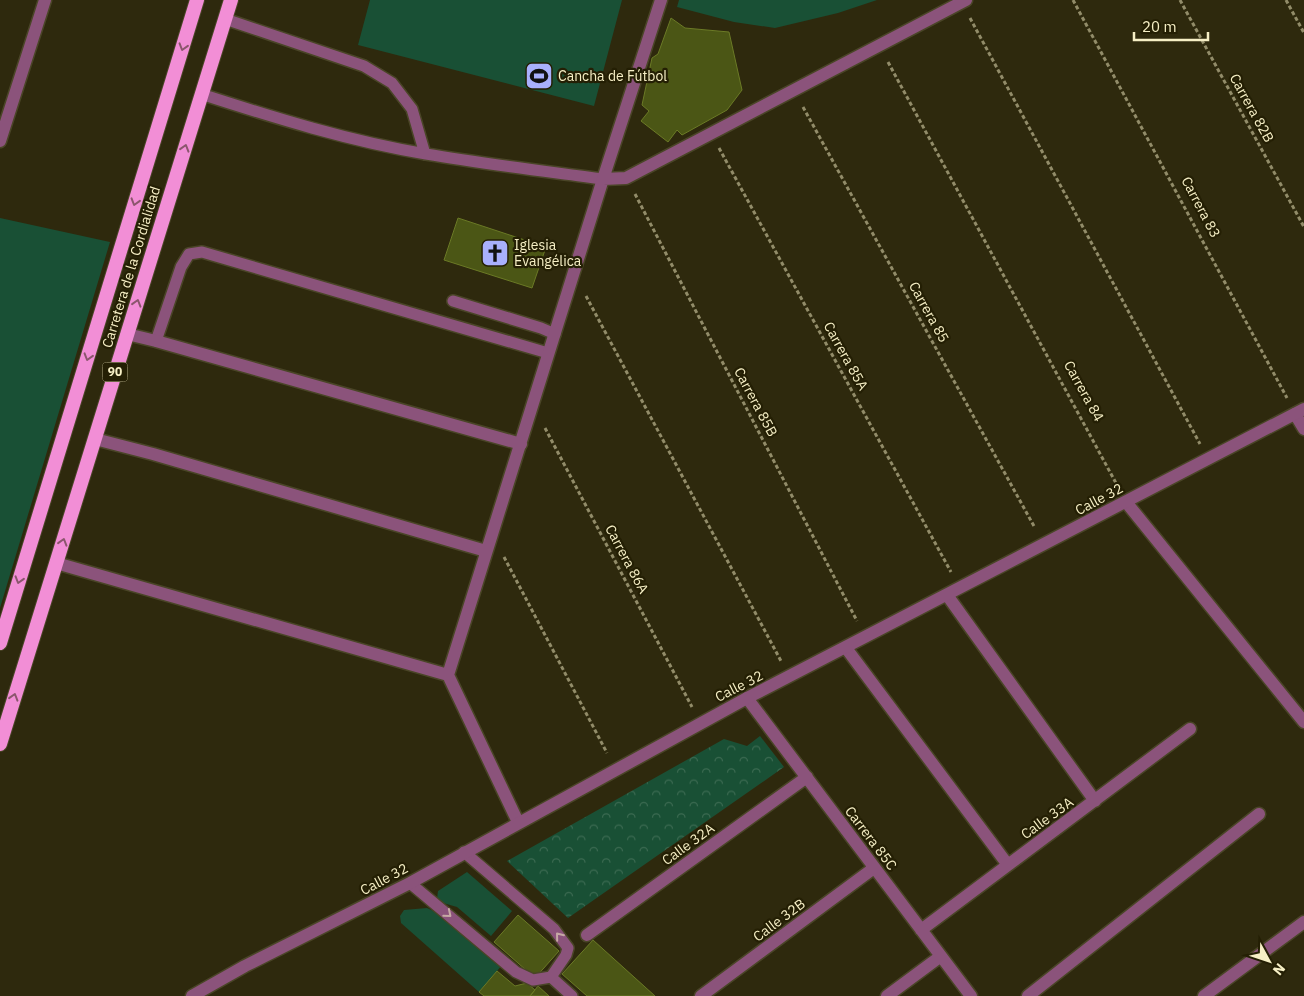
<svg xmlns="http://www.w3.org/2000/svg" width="1304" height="996" font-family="'IBM Plex Sans',sans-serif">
  <defs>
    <pattern id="park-crowns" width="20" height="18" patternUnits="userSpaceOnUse" patternTransform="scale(1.25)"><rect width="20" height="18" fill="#195035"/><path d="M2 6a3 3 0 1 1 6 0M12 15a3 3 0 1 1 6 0" fill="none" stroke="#3b6a51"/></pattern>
  </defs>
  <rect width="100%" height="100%" fill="#2e290d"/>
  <path fill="#195035" d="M370,0H622L594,106L358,45Z
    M679,0H877L838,13L775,28L734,22L677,7Z
    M0,218L110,242L0,608Z
    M467,872L512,911L491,936L457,907L443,903L437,899L438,891Z
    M427,908L438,913L503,964L479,992L401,923L400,916L404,910Z"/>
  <path fill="url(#park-crowns)" d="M760,736L784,767L568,918L507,861L724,739L747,746Z"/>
  <path fill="#4b5615" stroke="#6b7a26" d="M671,18L685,28L729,32L742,90L727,110L682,135L677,130L668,142L641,121L649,111L642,105L652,58L658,54Z
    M458,218L546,247L532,288L444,260Z
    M518,915L559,951L535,978L494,942Z
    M593,940L655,996H587L562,974Z
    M497,971L515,986L527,983L535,990L530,996H484L479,992Z
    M538,986L549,996H530Z"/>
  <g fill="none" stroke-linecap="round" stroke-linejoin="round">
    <g stroke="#4a4527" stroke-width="14">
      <path id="service" d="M225,19L364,66L392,83L412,109L425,154
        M201,94C275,118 349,141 426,154C484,164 544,171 603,179
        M453,301L541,328L555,334
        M156,341L181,267L189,254L202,252L548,353
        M410,883L516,972L533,980L551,977L566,955L568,948L554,929L464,852
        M551,977L572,996"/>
    </g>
    <g stroke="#4a4527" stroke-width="15">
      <path id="minor" d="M0,141L45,0
        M603,179L626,178L966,0
        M127,334L156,341L521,444
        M1295,414L1304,429
        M95,439L153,454L486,551
        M1126,502L1304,722
        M56,563L448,675
        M947,595L1095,801
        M846,648L1008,865
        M747,698L971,996
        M518,822L448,675L603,179L661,0
        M921,930L1190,729
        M587,935L807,777
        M701,996L874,868
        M887,996L941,956
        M1028,996L1259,814
        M1204,996L1304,922"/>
    </g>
    <g stroke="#4a4527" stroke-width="15">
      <path id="tertiary" d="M192,996L245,966L410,883L747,698L1304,409"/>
    </g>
    <g stroke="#4a4527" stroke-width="16">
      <path id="trunk" d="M0,643L197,0
        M0,744L231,0"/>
    </g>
    <path stroke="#928c69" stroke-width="3" stroke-dasharray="4 2.5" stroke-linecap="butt" d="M1073,0L1287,398
      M1180,0L1304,227
      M1286,0L1304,33
      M970,18L1200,444
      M888,62L1117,485
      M803,107L1035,528
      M719,148L951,572
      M635,194L857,621
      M586,296L781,661
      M545,428L692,707
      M504,557L607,753"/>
    <use href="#service" stroke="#8b537b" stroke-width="11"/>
    <use href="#minor" stroke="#8b537b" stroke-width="12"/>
    <use href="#tertiary" stroke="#8b537b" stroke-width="12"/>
    <use href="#trunk" stroke="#f28ed6" stroke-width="14"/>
  </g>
  <defs><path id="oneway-chevron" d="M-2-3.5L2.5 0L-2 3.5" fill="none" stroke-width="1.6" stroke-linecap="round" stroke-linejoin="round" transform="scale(1.25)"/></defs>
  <g stroke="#8b566d">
    <use href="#oneway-chevron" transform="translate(183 47) rotate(107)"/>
    <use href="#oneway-chevron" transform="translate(185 148) rotate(-73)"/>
    <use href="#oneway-chevron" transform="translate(135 202) rotate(107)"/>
    <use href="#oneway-chevron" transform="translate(137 303) rotate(-73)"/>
    <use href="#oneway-chevron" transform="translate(88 357) rotate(107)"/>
    <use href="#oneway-chevron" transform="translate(63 542) rotate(-73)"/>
    <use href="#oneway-chevron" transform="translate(19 580) rotate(107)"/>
    <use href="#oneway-chevron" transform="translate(14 697) rotate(-73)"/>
  </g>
  <g stroke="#c6a9a4">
    <use href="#oneway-chevron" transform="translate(448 914) rotate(40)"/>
    <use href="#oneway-chevron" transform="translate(559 936) rotate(-129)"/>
  </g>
  <defs>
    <g id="stadium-square" transform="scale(1.4375)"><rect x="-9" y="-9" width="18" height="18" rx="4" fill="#a8b0fc" stroke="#241f04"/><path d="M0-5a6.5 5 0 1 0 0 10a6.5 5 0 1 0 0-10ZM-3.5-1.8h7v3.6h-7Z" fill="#111"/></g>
    <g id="church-square" transform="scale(1.4375)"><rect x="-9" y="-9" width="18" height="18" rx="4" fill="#a8b0fc" stroke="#241f04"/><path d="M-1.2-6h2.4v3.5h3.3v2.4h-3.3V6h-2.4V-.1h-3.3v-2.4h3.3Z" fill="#111"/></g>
  </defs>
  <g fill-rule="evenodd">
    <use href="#stadium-square" x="539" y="76"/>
    <use href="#church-square" x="495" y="253"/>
  </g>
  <g text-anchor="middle" stroke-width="4.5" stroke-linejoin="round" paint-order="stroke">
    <rect fill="#241f04" stroke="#b7b18b" stroke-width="1" x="102.5" y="362.5" width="25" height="19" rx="4"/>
    <g font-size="12" font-weight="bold" fill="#f6efc5">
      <text x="115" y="376">90</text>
    </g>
    <g font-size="14" fill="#f6efc5" stroke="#241f04" text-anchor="start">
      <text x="558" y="81">Cancha de Fútbol</text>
      <text x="514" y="250">Iglesia<tspan x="514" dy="16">Evangélica</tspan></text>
    </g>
    <g font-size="14" fill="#f6efc5" stroke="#241f04">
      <text transform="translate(1252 108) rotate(61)" y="5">Carrera 82B</text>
      <text transform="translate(1201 207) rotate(62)" y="5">Carrera 83</text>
      <text transform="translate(131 267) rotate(-73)" y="5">Carretera de la Cordialidad</text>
      <text transform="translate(929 312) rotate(61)" y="5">Carrera 85</text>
      <text transform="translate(846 356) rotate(61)" y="5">Carrera 85A</text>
      <text transform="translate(1084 391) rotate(61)" y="5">Carrera 84</text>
      <text transform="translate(756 402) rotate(62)" y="5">Carrera 85B</text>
      <text transform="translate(1099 499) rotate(-28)" y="5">Calle 32</text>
      <text transform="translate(627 559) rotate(62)" y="5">Carrera 86A</text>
      <text transform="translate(739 686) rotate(-27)" y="5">Calle 32</text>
      <text transform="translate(1047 818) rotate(-36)" y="5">Calle 33A</text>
      <text transform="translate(871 838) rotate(53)" y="5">Carrera 85C</text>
      <text transform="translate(688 844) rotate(-36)" y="5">Calle 32A</text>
      <text transform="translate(384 879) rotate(-28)" y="5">Calle 32</text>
      <text transform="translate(779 920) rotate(-37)" y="5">Calle 32B</text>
    </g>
  </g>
  <g transform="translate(1269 961) rotate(130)" stroke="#241f04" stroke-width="4" paint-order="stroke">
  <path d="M0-4L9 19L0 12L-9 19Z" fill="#f6efc5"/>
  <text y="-8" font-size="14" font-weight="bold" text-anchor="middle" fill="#f6efc5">N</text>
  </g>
  <path d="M1134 32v8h74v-8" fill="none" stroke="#f6efc5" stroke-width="2.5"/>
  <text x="1142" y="32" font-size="15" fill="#f6efc5" stroke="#241f04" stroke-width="4" paint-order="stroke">20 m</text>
</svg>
